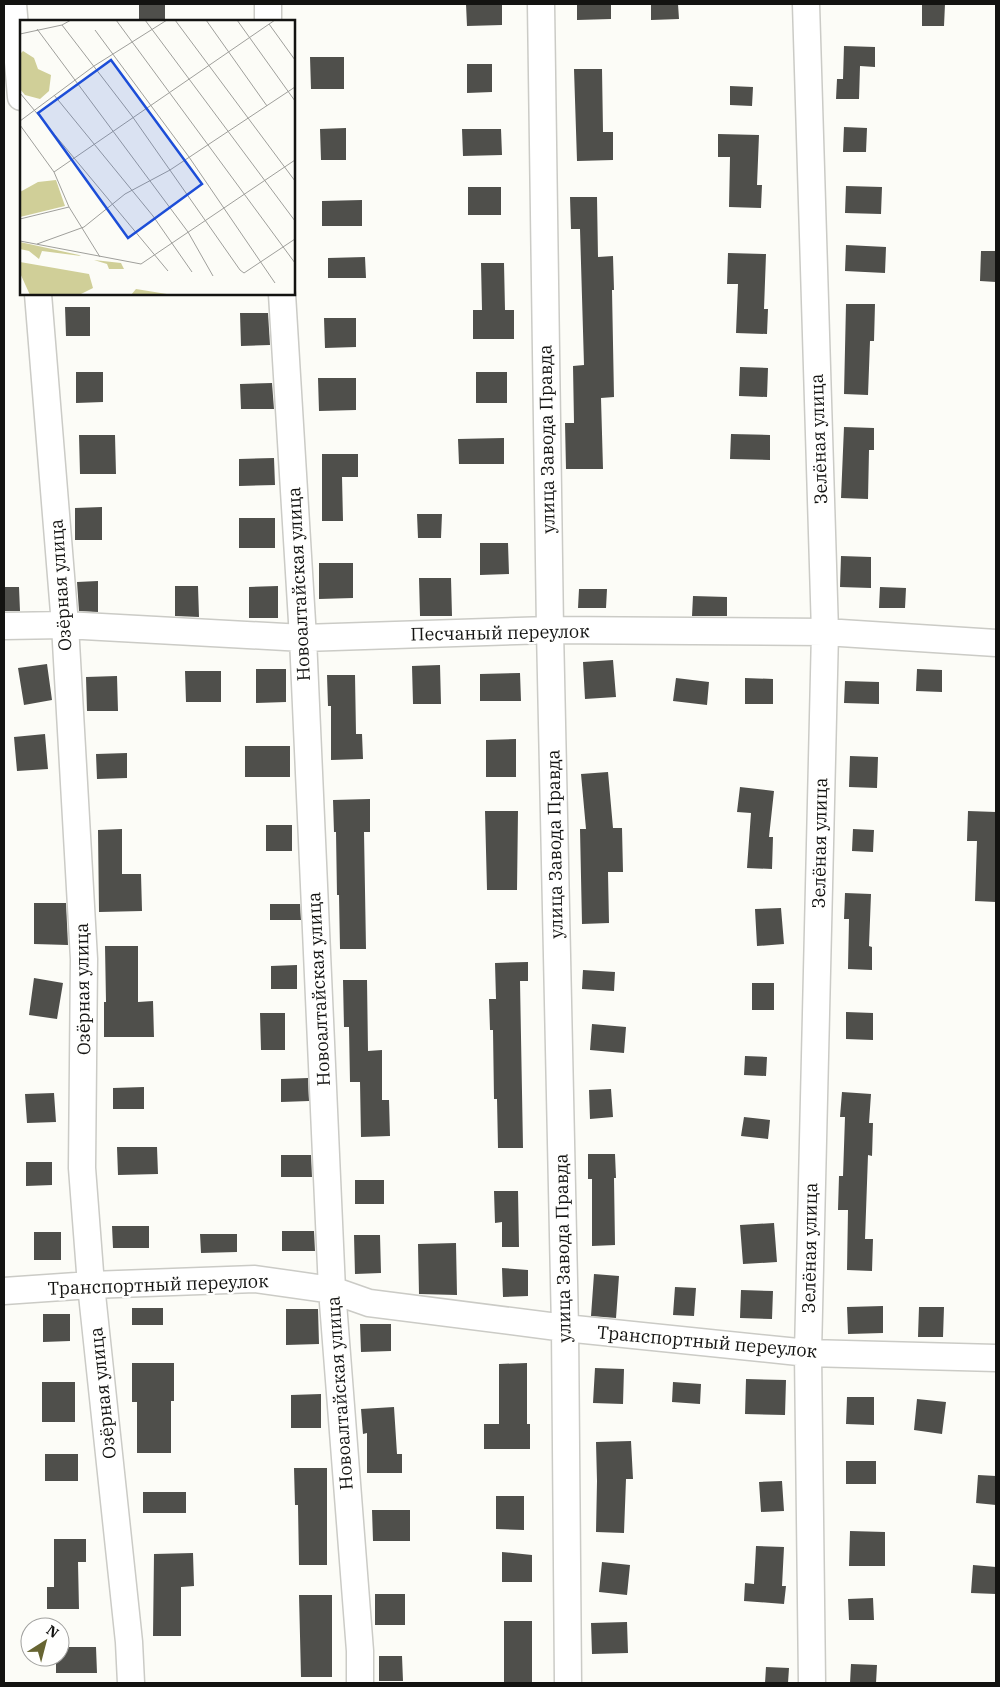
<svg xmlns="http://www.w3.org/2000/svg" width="1000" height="1687" font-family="'IBM Plex Serif',serif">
  <rect width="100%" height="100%" fill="#fcfcf7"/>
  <path fill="#4f4f4b" d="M139,4H165V21H139Z
    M466,4H502V25L467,26Z
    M577,4H611V19L577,20Z
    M651,4H678L679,19L651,20Z
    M922,4H945L944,26H922Z
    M844,46L875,47V67L860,66L859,99H836L837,79H843Z
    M310,57H344V89H311Z
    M467,64H492V92L467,93Z
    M574,69H602L603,132H613V160L577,161Z
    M730,86L753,87L752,106L730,105Z
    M844,127L867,128L866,152H843Z
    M346,128V160H321L320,129Z
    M462,129H501L502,155L463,156Z
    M718,134L759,135L757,185H762L761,208L729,207L730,157H718Z
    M846,186L882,187L881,214L845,213Z
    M468,187H501V215H468Z
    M570,197H597L598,257L613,256L614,290H612L614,397L601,398L603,469H566L565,423H574L573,366L584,365L580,229H571Z
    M362,200V226H322V201Z
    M846,245L886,247L885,273L845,271Z
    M981,251H996V282L980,281Z
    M728,253L766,254L764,309H768L767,334L736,333L738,284H727Z
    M365,257L366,278H328V258Z
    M481,263H504L505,310H514V339H473V310H482Z
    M846,304H875L874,341H870L868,395L844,394Z
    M65,307H90V336H66Z
    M240,313H268L270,345L241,346Z
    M324,318H356V347L325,348Z
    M740,367L768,368L767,397L739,396Z
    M76,372H103V402L76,403Z
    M476,372H507V403H476Z
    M318,378H356V410L319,411Z
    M272,383L274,409H241L240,384Z
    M844,427L874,428V450H869L868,499L841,498Z
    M731,434L770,435V460L730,459Z
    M79,435H115L116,474H80Z
    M504,438V464H459L458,439Z
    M322,454H358V477H342L343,521H322Z
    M274,458L275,485L239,486V459Z
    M102,507V540H75V508Z
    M417,514H442L441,538H418Z
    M239,518H275V548H239Z
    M480,543H508L509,574L480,575Z
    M841,556L871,557V588L840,587Z
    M319,563H353V598L319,599Z
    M419,578H451L452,616H420Z
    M98,581V612L79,611L77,582Z
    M175,586H198L199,617L175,616Z
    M278,586V618H249V587Z
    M4,587H19L20,611H4Z
    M880,587L906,588L905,608H879Z
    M579,589H607L606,608H578Z
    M693,596L727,597V616H692Z
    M613,660L616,697L585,699L583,662Z
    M47,664L52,700L24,705L18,668Z
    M440,665L441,704H413L412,666Z
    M256,669H286V702L256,703Z
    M917,669L942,670V692L916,691Z
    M185,671H221V702H186Z
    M520,673L521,701H480V674Z
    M327,675H355L356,734H362L363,759L331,760V706H328Z
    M117,676L118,711H87L86,677Z
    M676,678L709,682L707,705L673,701Z
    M745,678L773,679V704H745Z
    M845,681L879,682V704L844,703Z
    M45,734L48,769L17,771L14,737Z
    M516,739V777H486V740Z
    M245,746H290V777H245Z
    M127,753V778L97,779L96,754Z
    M850,756L878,757L877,788L849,787Z
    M608,772L613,828H622L623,872H608L609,923L582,924L580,829H586L581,774Z
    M740,787L774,791L769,837H773L772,869L747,868L751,813L737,812Z
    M370,799V832H364L366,949H340L339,895H337L336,832H334L333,800Z
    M485,811H518L517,890H487Z
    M968,811L996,812L995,858H996V902L975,901L977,841H967Z
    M266,825H292V851H266Z
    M122,829V874H141L142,911L99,912L98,830Z
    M853,829L874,830L873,852L852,851Z
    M845,893L871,894L869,946L872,947V970L848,969L849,919H844Z
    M34,903H66L68,945L34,944Z
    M270,904H300L301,920H270Z
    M781,908L784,944L757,946L755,909Z
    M105,946H138V1002L153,1001L154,1037H104V1002H106Z
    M528,962V981H520L523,1148H498L497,1099H494L493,1030H490L489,999H496L495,963Z
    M297,965V989H271V966Z
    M583,970L615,972L614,991L582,989Z
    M34,978L63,983L57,1019L29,1015Z
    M343,980H367L368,1051L382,1050V1100H389L390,1136L361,1137L360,1082H350L349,1027H344Z
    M752,983H774V1010H752Z
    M846,1012L873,1013V1040L846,1039Z
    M260,1013H285V1050H261Z
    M592,1024L626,1027L624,1053L590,1050Z
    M745,1056L767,1057L766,1076L744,1075Z
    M308,1078L309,1101L281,1102V1079Z
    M144,1087V1109H113V1088Z
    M611,1089L613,1117L590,1119L589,1090Z
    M842,1092L871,1094L869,1123H873L872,1156L868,1155L865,1239H873L872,1271L847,1270L848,1210H838L839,1176H843L845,1117H840Z
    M54,1093L56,1122L27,1123L25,1094Z
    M744,1117L770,1120L768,1139L741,1136Z
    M117,1147H157L158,1174L118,1175Z
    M588,1154H615L616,1178H614L615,1245L592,1246V1179H588Z
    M281,1155H311L312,1177H281Z
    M26,1162H52V1185L26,1186Z
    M355,1180H384V1204H355Z
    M494,1191H518L519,1247H502V1222L495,1223Z
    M774,1223L777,1262L743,1264L740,1225Z
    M112,1226H149V1248H113Z
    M282,1231H314L315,1251H282Z
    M34,1232H61V1260H34Z
    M200,1234H237V1252L201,1253Z
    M354,1235H380L381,1273L355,1274Z
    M456,1243L457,1295L419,1294L418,1244Z
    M502,1268L528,1270V1296L503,1297Z
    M594,1274L619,1276L616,1318L591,1316Z
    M675,1287L696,1288L694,1316L673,1315Z
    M741,1290L773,1291L772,1319L740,1318Z
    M883,1306V1333L848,1334L847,1307Z
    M919,1307H944L943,1337H918Z
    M132,1308H163V1325H132Z
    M286,1309H318L319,1344L286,1345Z
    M43,1314H70V1341L43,1342Z
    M360,1324H391V1351L361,1352Z
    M132,1363H174V1401H171V1453H137V1402H132Z
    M527,1363V1424H530V1449H484V1424H499V1364Z
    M595,1368L624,1369L623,1404L593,1403Z
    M746,1379L786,1380L785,1415L745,1414Z
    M42,1382H75V1422H42Z
    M673,1382L701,1384L700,1404L672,1402Z
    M321,1394V1428H291V1395Z
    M847,1397H874V1425L846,1424Z
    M917,1399L946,1402L942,1434L914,1430Z
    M394,1407L397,1454H402V1473H367V1433L363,1434L361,1409Z
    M631,1441L633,1479H626L624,1533L596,1532L597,1481L596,1442Z
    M45,1454H78V1481H45Z
    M846,1461H876V1484H846Z
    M294,1468H327V1565H299L298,1505H295Z
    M978,1475L996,1476V1505L976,1503Z
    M782,1481L784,1511L761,1512L759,1482Z
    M143,1492H186V1513H143Z
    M496,1496H524V1530L496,1529Z
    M372,1510H410V1541H373Z
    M850,1531L885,1532V1566H849Z
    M54,1539H86V1562H78L79,1609H47V1587H54Z
    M756,1546L784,1547L782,1586H786L784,1604L744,1601L745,1583L754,1584Z
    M502,1552L532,1555V1582H502Z
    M193,1553L194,1586L181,1587V1636H153L154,1554Z
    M602,1562L630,1565L627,1595L599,1592Z
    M973,1565L996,1567V1594L971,1593Z
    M375,1594H405V1625H375Z
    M299,1595H332V1677H301Z
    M873,1598L874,1620H849L848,1599Z
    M504,1621H532V1683H504Z
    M627,1622L628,1653L592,1654L591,1623Z
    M60,1647H96L97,1673H56V1657H60Z
    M379,1656H402L403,1681H379Z
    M851,1664L877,1665L876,1683H850Z
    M766,1667L789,1668L788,1683H765Z"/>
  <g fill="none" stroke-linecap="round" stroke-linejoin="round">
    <g stroke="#cbcbc6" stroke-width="29">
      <path id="minor" d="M13,4L21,97
        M268,4V21
        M541,4L550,630L565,1328L568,1683
        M806,4L825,632L808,1353L812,1683
        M38,294L65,625L84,959L82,1168L91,1285L129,1642L131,1683
        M282,294L303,638L332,1290L360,1651V1683
        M4,626L65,625L303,638L550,630L825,632L996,643
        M4,1291L91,1285L255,1279L332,1290L369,1303L565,1328L808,1353L996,1358"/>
    </g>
    <use href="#minor" stroke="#fff" stroke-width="26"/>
  </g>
  <g text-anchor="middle" stroke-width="5" stroke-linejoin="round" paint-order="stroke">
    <g font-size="18" fill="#131311" stroke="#fffffe">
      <text transform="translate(547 439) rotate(-91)" y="6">улица Завода Правда</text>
      <text transform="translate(819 439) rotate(-92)" y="6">Зелёная улица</text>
      <text transform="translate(299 584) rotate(-93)" y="6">Новоалтайская улица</text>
      <text transform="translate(61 585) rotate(-94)" y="6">Озёрная улица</text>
      <text transform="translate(500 633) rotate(-1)" y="6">Песчаный переулок</text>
      <text transform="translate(820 843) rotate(-89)" y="6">Зелёная улица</text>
      <text transform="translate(555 844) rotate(-91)" y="6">улица Завода Правда</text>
      <text transform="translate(83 989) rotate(-91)" y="6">Озёрная улица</text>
      <text transform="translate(319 989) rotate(-93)" y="6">Новоалтайская улица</text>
      <text transform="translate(563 1248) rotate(-91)" y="6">улица Завода Правда</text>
      <text transform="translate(810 1248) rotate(-89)" y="6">Зелёная улица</text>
      <text transform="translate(158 1285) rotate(-2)" y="6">Транспортный переулок</text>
      <text transform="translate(707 1342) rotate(5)" y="6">Транспортный переулок</text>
      <text transform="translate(103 1393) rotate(-96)" y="6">Озёрная улица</text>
      <text transform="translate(340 1393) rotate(-94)" y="6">Новоалтайская улица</text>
    </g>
  </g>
  <g transform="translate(20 20)">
    <rect width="275" height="275" fill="#fcfcf7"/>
    <path d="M3,31L14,38L18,49L31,55L29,71L20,79L5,75L0,69V34ZM36,160L45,186L0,197V172L18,162ZM0,222L59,235L61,236L22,231L19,239L9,231L0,229ZM74,240L101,243L104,249H89L87,244ZM0,242L69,254L73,268L59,275H10L0,253ZM116,269L153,275H111Z" fill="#d0cf98"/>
    <path fill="none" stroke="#9f9f9b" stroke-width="1" d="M96,0L275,243M125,0L275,201M155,0L275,161M186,0L247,86M217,0L275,81M249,4L275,40M42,5L112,96L220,250L224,253L275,219M17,9L168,212L193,256M75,10L169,137L255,263M0,14L42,5L51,0M0,73L148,251M34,75L133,196L172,252M0,101L74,46L147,0M0,105L34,152L49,187L80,237M34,152L255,0M0,199L49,187M0,221L121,244L275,140M17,224L64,207L105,174L150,150L275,67"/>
    <path fill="#1d4ed8" fill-opacity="0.15" stroke="#1d4ed8" stroke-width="2.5" d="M91,40L182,164L108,218L18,93Z"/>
    <rect width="275" height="275" fill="none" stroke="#131311" stroke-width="2.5"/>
  </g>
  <rect width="1000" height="1687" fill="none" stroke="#131311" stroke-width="10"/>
  <g transform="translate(45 1642) rotate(36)"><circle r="24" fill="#fffffe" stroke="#a1a19f"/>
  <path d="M0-4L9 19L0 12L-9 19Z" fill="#676532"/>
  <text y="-8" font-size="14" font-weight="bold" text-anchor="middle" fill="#131311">N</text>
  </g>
</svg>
